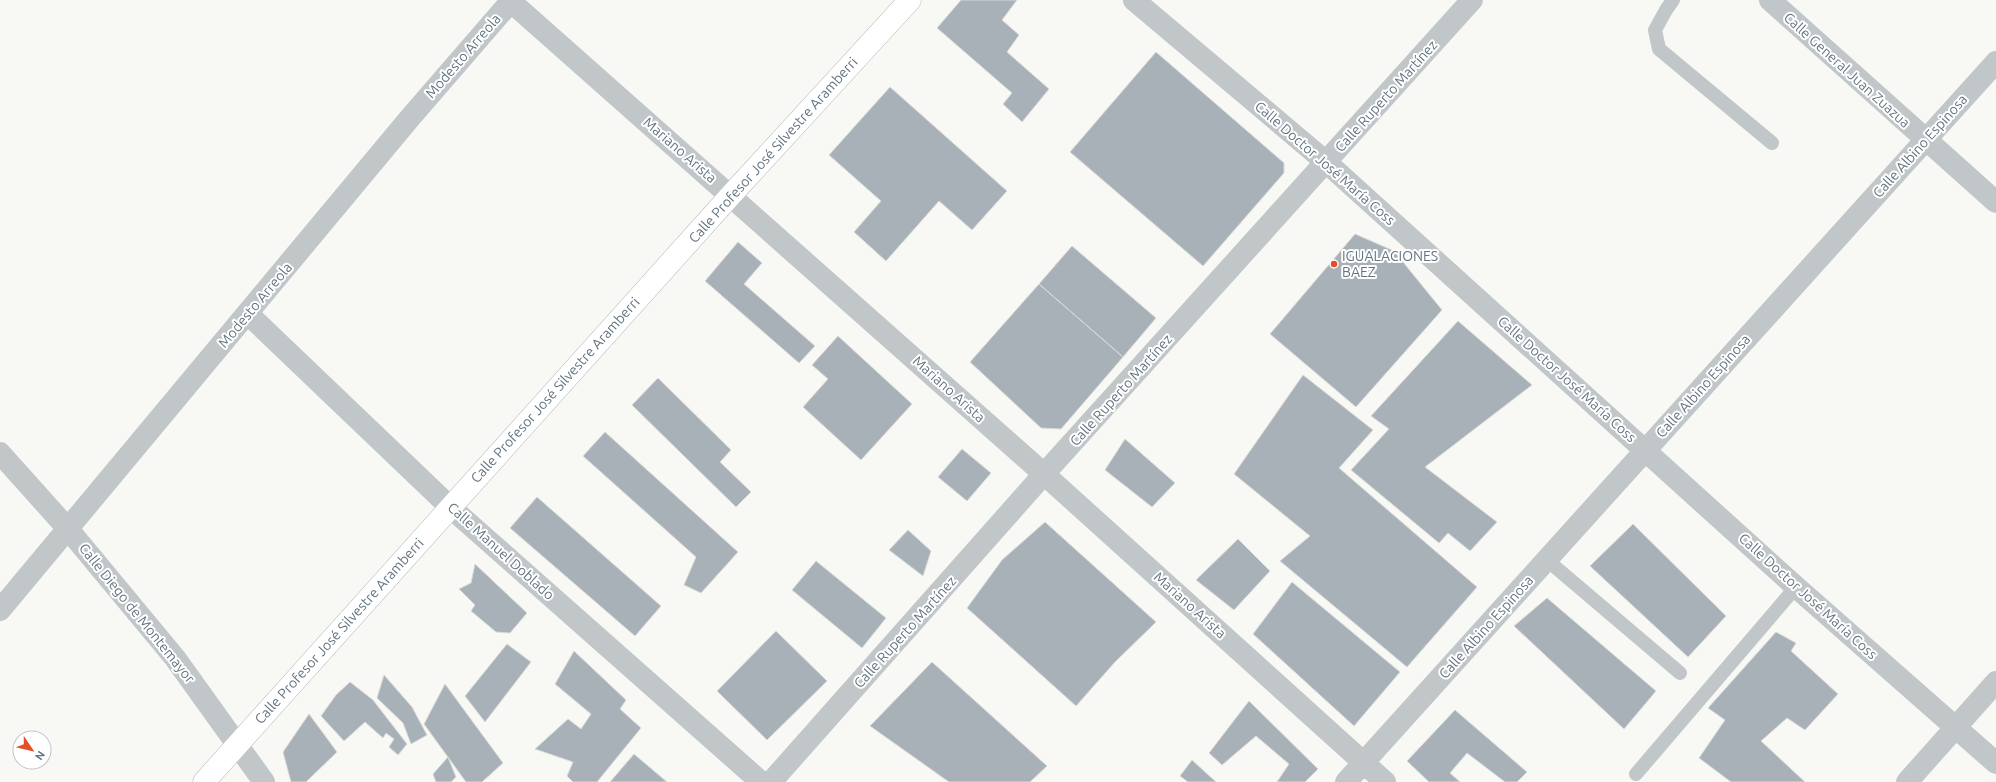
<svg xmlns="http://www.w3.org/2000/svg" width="1996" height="782" font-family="Ubuntu,sans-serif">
  <rect width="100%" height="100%" fill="#f8f8f5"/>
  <path fill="#a8b1b7" stroke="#dadad8" d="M961,0H1017L1002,20L1019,35L1007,52L1049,89L1022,122L1003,104L1012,93L937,28Z
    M1156,52L1284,163V173L1203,266L1070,152Z
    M890,87L1007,191L972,230L939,201L886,261L854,232L881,201L829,155Z
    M1355,234L1394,251L1442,310L1356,407L1270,334Z
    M738,242L762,263L744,284L815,346L799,363L705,281Z
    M1072,246L1156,318L1123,357L1039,284Z
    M1039,284L1123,357L1061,429L1041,428L970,362Z
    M1458,321L1532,385L1425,467L1497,522L1470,551L1448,533L1439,543L1351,470L1389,429L1371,416Z
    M838,336L912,404L861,460L803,407L828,379L812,365Z
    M1303,375L1373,430L1339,468L1477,587L1407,667L1280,561L1310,536L1234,474Z
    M658,378L731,450L720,462L751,492L736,507L632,405Z
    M605,432L738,552L701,593L684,585L696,557L583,456Z
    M1125,439L1175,483L1152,507L1105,470Z
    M962,449L991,473L967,501L938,477Z
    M537,497L661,606L635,636L510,528Z
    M1045,522L1156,622L1115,662L1076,706L967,608L1002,560Z
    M1633,524L1726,616L1688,657L1590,566Z
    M908,530L931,551L923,576L889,550Z
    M1238,539L1270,571L1234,610L1196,580Z
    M816,561L886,618L862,648L792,590Z
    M475,564L527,613L510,633L496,632L471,611L475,605L459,589L471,583Z
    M1292,582L1400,672L1354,726L1253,634Z
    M1547,598L1656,691L1624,729L1514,626Z
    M776,631L827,681L767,740L717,691Z
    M1776,632L1796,643L1791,651L1838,694L1805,730L1787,718L1761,741L1805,782H1731L1699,758L1725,720L1708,708Z
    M507,644L531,662L485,722L465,696Z
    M574,651L626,700L620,709L641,728L597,782H573L567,776L573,762L535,749L568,719L581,729L591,714L555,684Z
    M932,662L1047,766L1030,782H949L870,726Z
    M384,675L412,707L427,735L411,744L403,723L377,698Z
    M350,682L373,700L407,744L398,755L389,747L394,739L386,733L383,738L365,722L344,741L321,716L336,695Z
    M445,684L503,763L482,782H466L424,724Z
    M1249,701L1318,769L1305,782H1277L1289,764L1256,736L1222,765L1209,753Z
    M1455,710L1527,772L1517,782H1505L1467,753L1450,773L1460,782H1429L1407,761Z
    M309,714L337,752L306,782H291L283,752Z
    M634,754L667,782H610Z
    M448,757L456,777L451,782H436L433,774Z
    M1192,760L1216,782H1188L1180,776Z"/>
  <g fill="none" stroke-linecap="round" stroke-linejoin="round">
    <g stroke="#b4babe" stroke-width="23">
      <path id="secondary" d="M204,782L731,195L910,0"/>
    </g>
    <path stroke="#c1c6c9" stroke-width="14" d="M1673,0L1666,10L1655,30L1659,49L1772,143
      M1547,560L1680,673
      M1636,774L1796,587"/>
    <path stroke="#c1c6c9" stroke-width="22" d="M509,0L1044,474L1385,782
      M1134,0L1326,162L1796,587L1996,763
      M1770,0L1996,202
      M248,314L450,507L761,782
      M0,453L68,529L175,658L264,782
      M0,610L409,119L512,0
      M771,782L1044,474L1472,0
      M1346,782L1996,62
      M1907,782L1996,682"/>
    <use href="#secondary" stroke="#fff" stroke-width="22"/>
  </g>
  <circle fill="#e34f2a" stroke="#fff" stroke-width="1.5" cx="1334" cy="264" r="4"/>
  <g text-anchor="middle" stroke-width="4" stroke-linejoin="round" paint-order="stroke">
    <g font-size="14" fill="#637580" stroke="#fff">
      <text transform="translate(463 56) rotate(-49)" y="5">Modesto Arreola</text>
      <text transform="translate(1847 70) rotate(42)" y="5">Calle General Juan Zuazua</text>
      <text transform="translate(1386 96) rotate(-48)" y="5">Calle Ruperto Martínez</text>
      <text transform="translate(1920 146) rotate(-48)" y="5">Calle Albino Espinosa</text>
      <text transform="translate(680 150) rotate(41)" y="5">Mariano Arista</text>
      <text transform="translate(773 150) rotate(-48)" y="5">Calle Profesor José Silvestre Aramberri</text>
      <text transform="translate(1325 163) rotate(41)" y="5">Calle Doctor José María Coss</text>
      <text transform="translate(255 305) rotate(-50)" y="5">Modesto Arreola</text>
      <text transform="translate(1567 379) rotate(42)" y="5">Calle Doctor José María Coss</text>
      <text transform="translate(1703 386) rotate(-48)" y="5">Calle Albino Espinosa</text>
      <text transform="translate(949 389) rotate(42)" y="5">Mariano Arista</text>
      <text transform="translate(555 390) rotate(-48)" y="5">Calle Profesor José Silvestre Aramberri</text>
      <text transform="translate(1121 390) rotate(-48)" y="5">Calle Ruperto Martínez</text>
      <text transform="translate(501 551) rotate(42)" y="5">Calle Manuel Doblado</text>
      <text transform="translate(1808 596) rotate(42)" y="5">Calle Doctor José María Coss</text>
      <text transform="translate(1190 605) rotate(42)" y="5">Mariano Arista</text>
      <text transform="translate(137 613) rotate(51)" y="5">Calle Diego de Montemayor</text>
      <text transform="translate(1486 627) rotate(-48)" y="5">Calle Albino Espinosa</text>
      <text transform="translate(339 631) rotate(-48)" y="5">Calle Profesor José Silvestre Aramberri</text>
      <text transform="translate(905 632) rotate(-48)" y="5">Calle Ruperto Martínez</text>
    </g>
    <g font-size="14" fill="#637580" stroke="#fff" text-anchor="start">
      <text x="1342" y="261">IGUALACIONES<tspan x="1342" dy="16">BAEZ</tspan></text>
    </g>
  </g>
  <g transform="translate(32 750) rotate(125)"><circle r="19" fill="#ffffff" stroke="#c1c8cc"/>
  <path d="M0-3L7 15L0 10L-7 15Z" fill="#e34f2a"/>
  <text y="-6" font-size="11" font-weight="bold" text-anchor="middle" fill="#637580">N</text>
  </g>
</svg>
